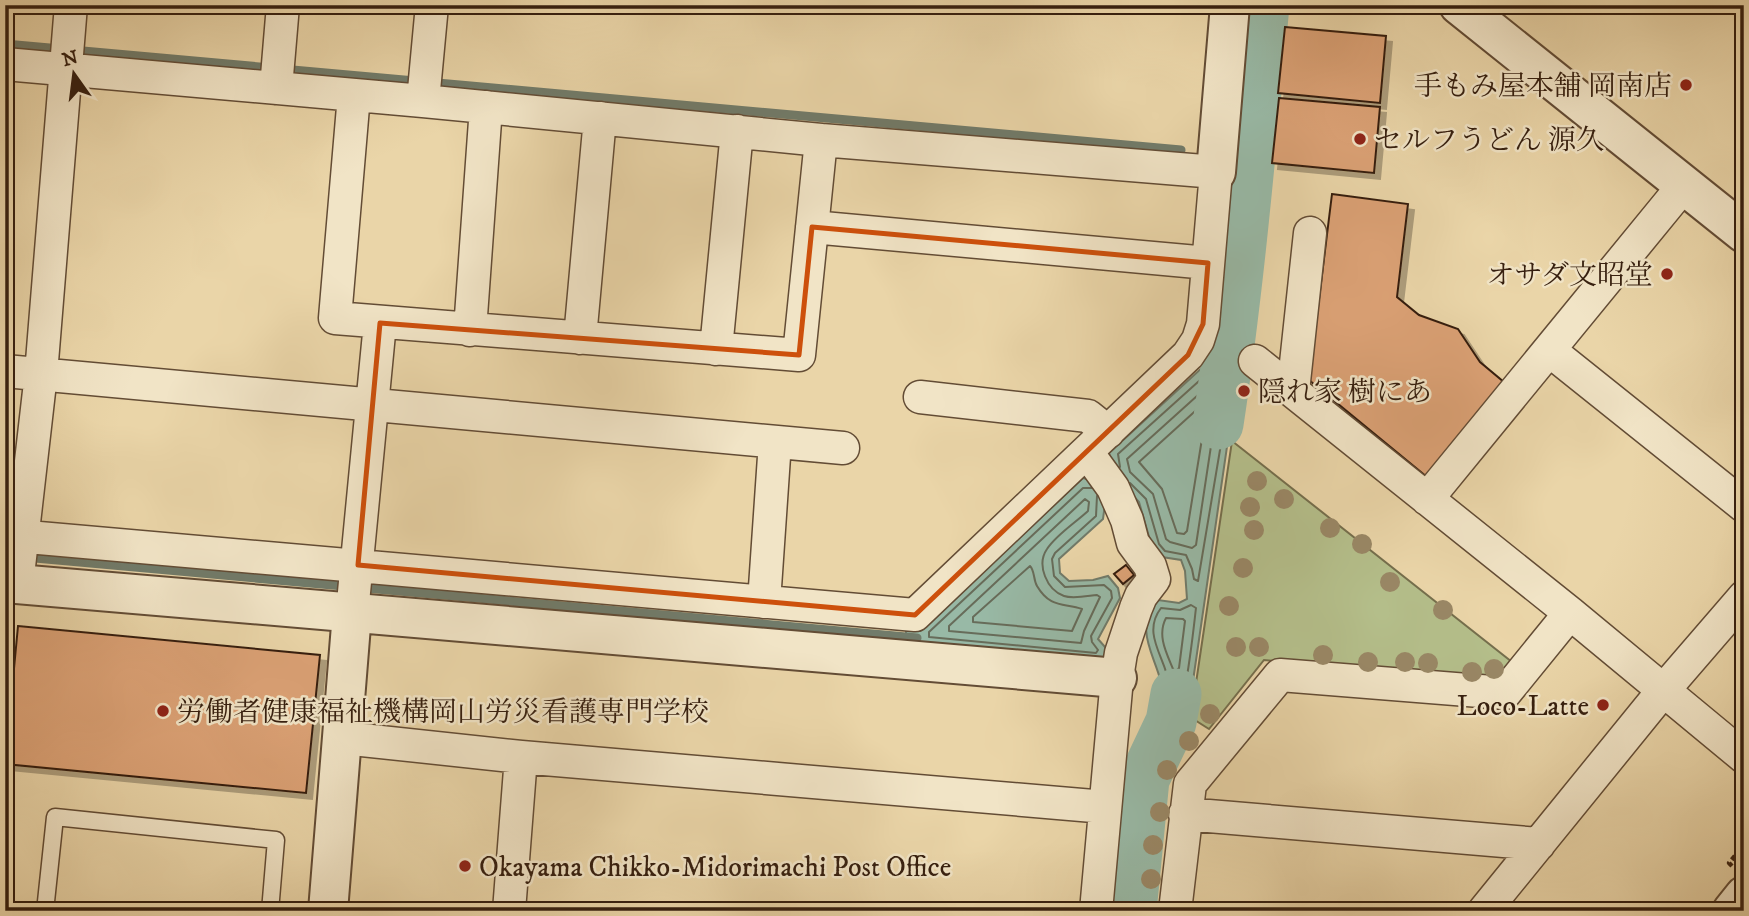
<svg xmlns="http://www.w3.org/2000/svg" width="1749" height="916" font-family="'IM FELL DW Pica','Noto Serif JP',serif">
  <defs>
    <filter id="shadow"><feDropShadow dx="6" dy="6" stdDeviation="0" flood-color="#0004"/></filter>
  </defs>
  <rect width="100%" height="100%" fill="#ead5a8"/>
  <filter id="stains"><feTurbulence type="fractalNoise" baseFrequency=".00286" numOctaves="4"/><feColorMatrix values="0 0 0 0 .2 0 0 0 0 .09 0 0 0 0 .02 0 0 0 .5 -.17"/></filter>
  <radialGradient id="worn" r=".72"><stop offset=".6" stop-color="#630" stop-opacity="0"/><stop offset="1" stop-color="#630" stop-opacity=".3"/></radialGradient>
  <path fill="#b4be8a" stroke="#756e4c" stroke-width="2" d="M1232,441L1512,662L1488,681L1264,660L1209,729L1187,715L1196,683Z"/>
  <path fill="#98b9a6" stroke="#717b6a" stroke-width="2" d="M1211,339L1239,364L1193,681L1179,736L1159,762L1146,756C1154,739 1166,702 1161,682C1153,651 1134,630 1158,600L1179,603L1187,599L1185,571L1181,560L1162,557L1152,547L1139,502L1129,491L1105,504L1103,519L1059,559L1060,573L1069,581L1093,580L1108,576L1118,588L1120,598L1098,639L1106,648L1105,662L906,643V630L920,631L1083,478L1099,483L1114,473L1109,453L1204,366Z"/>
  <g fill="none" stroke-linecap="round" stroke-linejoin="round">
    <path stroke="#676c5a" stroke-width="2" d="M1218,377L1221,380L1196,545L1192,548L1170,542L1166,539L1153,494L1130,472L1127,459Z
      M1203,404L1207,408L1187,531L1184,534L1177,533L1162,489L1139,462Z
      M1120,467L1118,454L1209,372L1215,356L1219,355L1231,366L1224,426L1198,581L1194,579L1192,569L1186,555L1165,551L1159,544L1146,499L1130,483
      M1092,488H1083L929,632V637L1096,653L1098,650L1092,642L1091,636L1112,598L1111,591L1104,585L1065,587L1054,576L1052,559L1055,553L1096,516L1097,496
      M1085,499L1089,502L1088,511C1075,523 1056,535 1047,549C1036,565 1047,590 1064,596C1073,599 1087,596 1097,595L1100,597L1084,631L1081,643L949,631V626Z
      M1030,566C1035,571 1033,579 1037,586C1050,608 1063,603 1082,609L1072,631L973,622V617Z
      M1191,605L1196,608C1193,632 1184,728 1166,738L1163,735C1165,719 1171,699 1169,684C1166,658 1141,634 1161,608L1180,610Z
      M1166,618L1183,619L1185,621L1179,668L1176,671L1173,669C1166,652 1157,635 1166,618Z"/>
    <path stroke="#717b6a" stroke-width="9" d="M5,44L1181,150
      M1241,155L1250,156
      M24,557L917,638"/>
    <path stroke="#98b9a6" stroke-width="51" d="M1218,424C1239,285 1251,145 1264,5
      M1131,911L1144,779L1171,722L1176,694"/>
  </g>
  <path fill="#dba174" stroke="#361f0f" stroke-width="2" filter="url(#shadow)" d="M1285,27L1386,36L1380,103L1278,93Z
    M1279,98L1380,107L1374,173L1272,163Z
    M1332,194L1408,204L1397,297L1419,315L1458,329L1480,362L1505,383L1427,477L1309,380Z
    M1126,565L1134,575L1123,584L1114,574Z
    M18,626L320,655L306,793L5,764Z"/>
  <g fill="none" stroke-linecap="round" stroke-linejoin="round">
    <g stroke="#634c35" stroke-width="19">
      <path id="service" d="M45,911L55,817L276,840L270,911"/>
    </g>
    <g stroke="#634c35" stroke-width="35">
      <path id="minor" d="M5,64L423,101L821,140L1216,172L1203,324L1198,340L1188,355L915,615L5,535
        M276,88L283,5
        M354,95L335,318L799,355L821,140
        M423,101L432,5
        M812,227L1208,263
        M470,330L486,107
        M580,338L600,118
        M716,349L737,131
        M1549,350L1744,506
        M1255,361L1570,613L1744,757
        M5,371L843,448
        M1293,391L1310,233
        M920,397L1088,416L1108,432
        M1087,452L1113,488L1127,520L1133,543L1150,566L1154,579L1141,596L1136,608L1121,653L1117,678L1096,911
        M1427,499L1684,185
        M17,584L41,374L71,5
        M764,602L775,442
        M352,613L380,323
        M343,738L521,757L1105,807
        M1185,814L1539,844
        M509,911L521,757
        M1175,911L1190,784L1280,675L1505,693L1570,613
        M1484,911L1662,692L1744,597"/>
    </g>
    <g stroke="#634c35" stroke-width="42">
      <path id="tertiary" d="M1459,5L1744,233
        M1216,172L1230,5
        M5,583L1117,678
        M328,911L352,613
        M1732,911L1744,896"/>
    </g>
    <path stroke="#361f0f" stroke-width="4.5" stroke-dasharray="5 3.5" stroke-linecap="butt" d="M1732,866L1729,863L1744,845"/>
    <use href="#service" stroke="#f1e4c6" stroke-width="16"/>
    <use href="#minor" stroke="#f1e4c6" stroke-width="32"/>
    <use href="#tertiary" stroke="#f1e4c6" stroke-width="38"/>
  </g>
  <g fill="#998765">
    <circle cx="1257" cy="481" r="10"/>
    <circle cx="1284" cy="499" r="10"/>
    <circle cx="1250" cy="507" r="10"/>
    <circle cx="1330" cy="528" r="10"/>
    <circle cx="1254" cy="530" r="10"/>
    <circle cx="1362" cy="544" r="10"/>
    <circle cx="1243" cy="568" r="10"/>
    <circle cx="1390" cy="582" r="10"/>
    <circle cx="1229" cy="606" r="10"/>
    <circle cx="1443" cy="610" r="10"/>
    <circle cx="1236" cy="647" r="10"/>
    <circle cx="1259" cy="647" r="10"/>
    <circle cx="1323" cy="655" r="10"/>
    <circle cx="1368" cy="662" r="10"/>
    <circle cx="1405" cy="662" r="10"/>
    <circle cx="1428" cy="663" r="10"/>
    <circle cx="1494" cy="669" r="10"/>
    <circle cx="1472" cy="672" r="10"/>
    <circle cx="1210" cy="714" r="10"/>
    <circle cx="1189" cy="741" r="10"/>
    <circle cx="1167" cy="770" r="10"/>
    <circle cx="1160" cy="812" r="10"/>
    <circle cx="1153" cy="845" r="10"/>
    <circle cx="1151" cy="879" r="10"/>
  </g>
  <path fill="none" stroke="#cd500c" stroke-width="5" stroke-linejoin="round" d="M812,227L1208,263L1203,324L1188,355L915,615L358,565L380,323L799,355Z"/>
  <g fill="#8f2418" stroke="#f1e4c6" stroke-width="2.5">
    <circle cx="1686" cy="85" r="7"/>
    <circle cx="1360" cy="139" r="7"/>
    <circle cx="1667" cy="274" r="7"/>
    <circle cx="1244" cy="391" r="7"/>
    <circle cx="1603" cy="705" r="7"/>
    <circle cx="163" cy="711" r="7"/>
    <circle cx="465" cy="866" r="7"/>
  </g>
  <g text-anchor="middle" stroke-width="5" stroke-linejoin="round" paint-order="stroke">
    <g font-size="28" fill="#361f0f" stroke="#f1e4c6" text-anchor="start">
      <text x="1672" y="95" text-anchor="end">手もみ屋本舗 岡南店</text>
      <text x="1374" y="149">セルフうどん 源久</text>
      <text x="1653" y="284" text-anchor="end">オサダ文昭堂</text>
      <text x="1258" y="401">隠れ家 樹にあ</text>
      <text x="1589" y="715" text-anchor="end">Loco-Latte</text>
      <text x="177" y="721">労働者健康福祉機構岡山労災看護専門学校</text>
      <text x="479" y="876">Okayama Chikko-Midorimachi Post Office</text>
    </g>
  </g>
  <rect width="1749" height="916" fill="none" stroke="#ead5a8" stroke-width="28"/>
  <rect x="7" y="7" width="1735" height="902" fill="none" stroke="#361f0f" stroke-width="3.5"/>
  <rect x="14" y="14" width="1721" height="888" fill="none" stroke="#361f0f" stroke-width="2"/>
  <g transform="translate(74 74) rotate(346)" stroke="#f1e4c6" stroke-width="5" paint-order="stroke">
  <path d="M0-5L12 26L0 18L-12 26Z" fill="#361f0f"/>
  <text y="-10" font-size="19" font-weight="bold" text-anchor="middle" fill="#361f0f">N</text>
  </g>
  <rect width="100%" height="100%" filter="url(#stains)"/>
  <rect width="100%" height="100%" fill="url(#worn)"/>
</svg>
